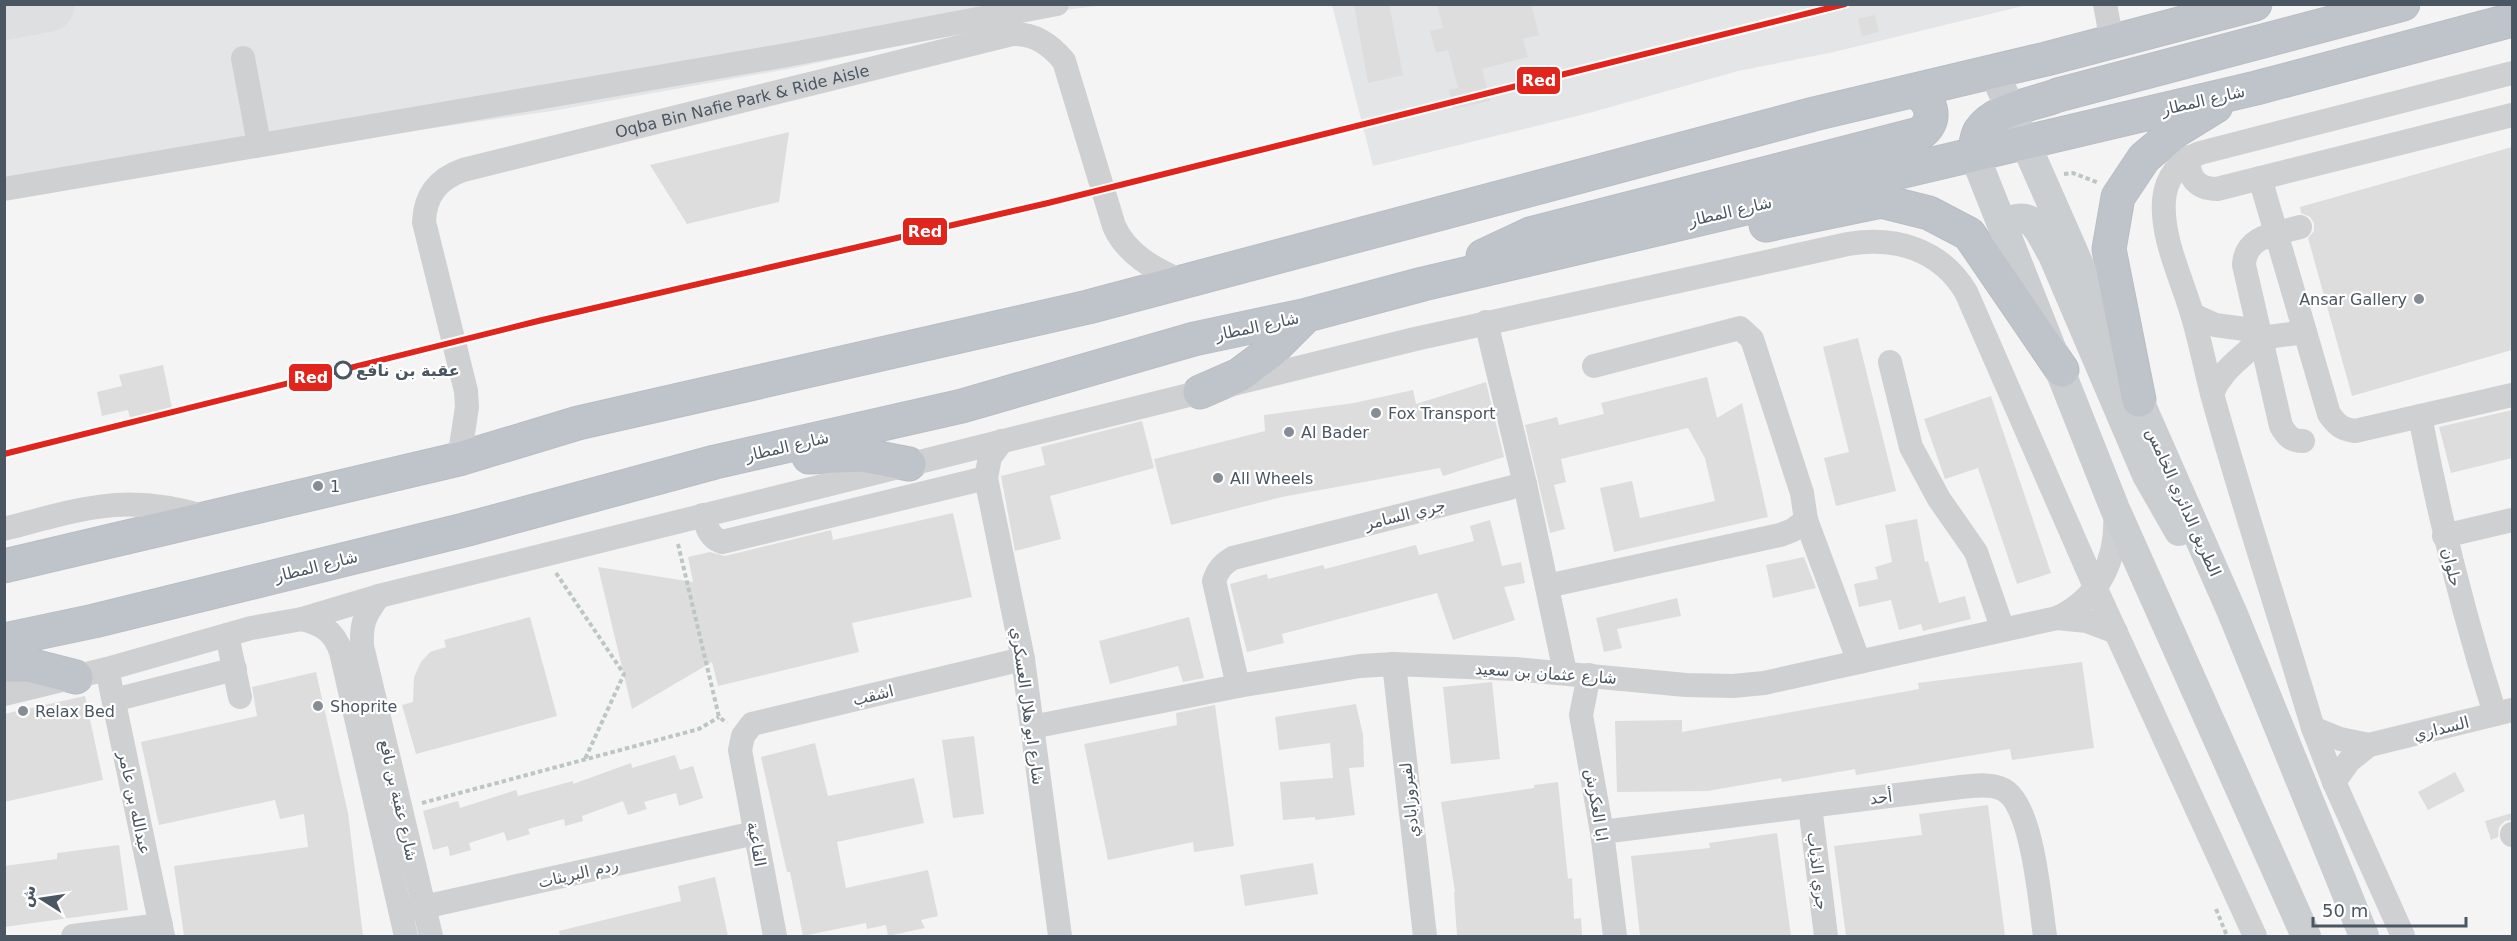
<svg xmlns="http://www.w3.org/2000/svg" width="2517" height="941" font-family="'DejaVu Sans','Noto Sans Arabic',sans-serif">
  <rect width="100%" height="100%" fill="#f4f4f4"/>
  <path fill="#e4e5e7" d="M5,5H1104L1050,12L794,68L552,111L162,167L5,200Z
    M1332,5H2027L1834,52L1738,71L1589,113L1373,166Z"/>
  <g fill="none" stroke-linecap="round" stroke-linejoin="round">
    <path stroke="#dedfe0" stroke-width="56" d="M4,12L47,4"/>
  </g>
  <path fill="#ddddde" d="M1354,4H1389L1403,75L1368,83Z
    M1437,4H1531L1539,35L1523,39L1528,57L1482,69L1490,101L1453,109L1449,90L1458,88L1448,50L1436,53L1430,31L1443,28Z
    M1875,15L1879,32L1862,36L1858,19Z
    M789,132L779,202L687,224L650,165Z
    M2512,147V350L2352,396L2308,238L2314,231V223L2310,217L2301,213L2300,207Z
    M1858,338L1896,491L1836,506L1824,458L1849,452L1823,347Z
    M163,365L173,413L131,423L128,410L102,416L97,392L122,386L119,375Z
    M1707,377L1717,418L1742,403L1768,517L1614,552L1600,488L1632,481L1640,518L1715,501L1705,458L1688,428L1561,459L1566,482L1554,485L1565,529L1550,533L1525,425L1557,417L1559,425L1604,414L1601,403Z
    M1486,382L1504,457L1443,476L1440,468L1282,497L1171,525L1154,459L1265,431L1264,415L1354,403L1413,390L1416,404Z
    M1991,396L2051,573L2017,584L1978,468L1945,479L1924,419Z
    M2512,410V458L2451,473L2439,427Z
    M1142,421L1154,468L1050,496L1061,539L1015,551L1001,476L1045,465L1041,447Z
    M953,513L972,597L852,623L859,652L718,686L712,662L632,709L598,567L693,582L688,557L710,552L725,556L831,530L833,540Z
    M1917,519L1925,562L1928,561L1939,603L1965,596L1971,619L1923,631L1921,624L1899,630L1891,600L1859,607L1854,584L1878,579L1875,567L1892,562L1885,525Z
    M1490,520L1502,566L1521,562L1525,583L1504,587L1515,620L1453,640L1437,593L1282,634L1284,643L1247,652L1230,584L1267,574L1268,579L1323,565L1325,569L1416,545L1419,555L1474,541L1470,526Z
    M1804,557L1816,588L1773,598L1766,565Z
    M1677,598L1681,616L1617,629L1622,648L1604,652L1596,618Z
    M530,617L557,716L416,754L402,705L413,702L414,677L421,662L430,652L446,647L444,640Z
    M1189,617L1204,678L1183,682L1178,666L1110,684L1099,641Z
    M2082,662L2094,748L2012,760L2010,749L1856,775L1855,769L1782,782L1781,778L1708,791L1617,792L1615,721L1682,720V732L1919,689L1918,683Z
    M316,672L348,813L363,936H184L174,866L308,847L304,814L280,819L275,800L159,825L141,742L257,716L252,687Z
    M1492,682L1500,759L1451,764L1443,687Z
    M85,696L103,780L4,802V714Z
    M1356,704L1363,735L1364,767L1349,768L1355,815L1315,820V817L1283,820L1280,782L1333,778L1330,743L1279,750L1275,717Z
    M1215,705L1234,846L1194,852L1193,842L1108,860L1084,744L1177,725L1176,713Z
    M974,736L984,814L953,818L942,740Z
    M815,743L828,796L914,778L924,823L837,842L846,888L928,870L938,916L921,920L925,928L888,936L886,925L867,929L866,923L803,936L790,872H787L761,757Z
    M675,755L680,770L693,766L703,798L679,806L676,793L644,802L647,809L628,815L623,801L582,816L583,821L565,826L564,819L528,829L530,834L507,841L504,832L469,843L471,850L450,856L448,846L433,850L423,811L458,801L460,808L516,790L518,796L573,781V784L631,763L632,768Z
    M2455,772L2465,791L2428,810L2418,792Z
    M1558,782L1568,879L1572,878L1574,919L1581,918L1582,936H1457L1454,892H1455L1441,802L1534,788V785Z
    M1988,805L2005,936H1846L1834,846L1922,835L1919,814Z
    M2512,813V820L2505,821L2499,827L2498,837L2491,840L2485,821Z
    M1777,833L1791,936H1640L1631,856L1710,848L1709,843Z
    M119,845L128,910L4,927V866L57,859V853Z
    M1313,863L1318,894L1245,906L1240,875Z
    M715,877L728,936H560L559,931L681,901L678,886Z"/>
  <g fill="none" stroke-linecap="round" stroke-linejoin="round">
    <g stroke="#b9bec3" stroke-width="35">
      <path id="highway" d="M1974,154C1976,147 1976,137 1980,131C1996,108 2033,105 2058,95L2403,4
        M1766,225L1881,201L1929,213L1969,234L2062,370
        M1483,256L1530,234L1919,134C1938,122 1933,101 1915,91
        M1200,392L1239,375L1271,351L1307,315
        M2139,400L2109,249L2118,197L2144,158L2177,130L2216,106
        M809,457L863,455L909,464
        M4,566L459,459L578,423L1088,307L1814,114L2046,59L2255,4
        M4,640L94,621L464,530L715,462L962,406L1194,339L1307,315L1423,284L2256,88L2512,20
        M4,665H29L76,677"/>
    </g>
    <path stroke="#bcc7c4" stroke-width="4" stroke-dasharray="4.5 3" stroke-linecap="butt" d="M2064,174L2073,173L2099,183
      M678,544L719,717L727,723
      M556,573L624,674L585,759
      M422,803L699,729L719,717
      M2216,909L2227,936"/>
    <g stroke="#ced0d2" stroke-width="24">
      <path d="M2105,4L2112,42"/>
      <path d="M243,58L259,144"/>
      <path d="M2189,157C2187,177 2197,189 2217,189L2512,115"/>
      <path d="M2260,178L2329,414C2337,425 2341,429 2355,431L2512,395"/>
      <path d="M4,189L787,55L1057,4"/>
      <path d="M2300,227C2277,234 2245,235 2244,265L2281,426C2287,436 2291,441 2303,441"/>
      <path d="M2193,315L2215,325L2245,329L2260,338L2305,332"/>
      <path d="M1486,322L1525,484L1565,672"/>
      <path d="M1890,362L1911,447L1939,499L1976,552L2003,630"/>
      <path d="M2212,393C2225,365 2242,360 2260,338"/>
      <path d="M2420,416C2439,517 2464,616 2495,714"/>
      <path d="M1002,441L990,457L986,478L1023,659L1060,936"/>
      <path id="s1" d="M459,459L467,407L466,391L424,222C425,195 438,179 463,170L1012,34C1034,33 1050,44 1064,61L1114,226C1127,255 1153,268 1181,281"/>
      <path d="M703,515C707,527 709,538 722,542L986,478"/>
      <path d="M1806,520L1859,662"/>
      <path d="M4,529C82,509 125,492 206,517"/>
      <path d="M2444,536L2512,520"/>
      <path d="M1547,586L1780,535L1793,530L1806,520L1802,493L1752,339L1740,328L1594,366"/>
      <path d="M379,596C365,615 361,622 362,646L431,936"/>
      <path d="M2057,618L2087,621L2116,632"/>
      <path d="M302,619C322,624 334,631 341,652L406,936"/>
      <path d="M227,635L240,697"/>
      <path d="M1394,664L1425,936"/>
      <path d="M107,669L163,936"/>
      <path d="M1589,675L1581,715L1602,832L1615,936"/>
      <path d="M1238,686L1214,581C1218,569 1223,564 1233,558L1525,484"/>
      <path d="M4,694L107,669L251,628L302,619L379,596L1415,339L1848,244C1895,236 1940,249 1966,292L2096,589L2255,936"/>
      <path d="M114,700L235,669"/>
      <path d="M1032,727L1238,686L1360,666L1394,664L1515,669L1686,685L1733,686L1764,683L2057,618C2100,598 2118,558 2115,512"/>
      <path d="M2313,728L2340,739L2369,745"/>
      <path d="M2334,782L2349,761L2369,745L2512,710"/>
      <path d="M1810,806L1826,936"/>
      <path d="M1602,832L1961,787C1973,786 1991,783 2002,789C2033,802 2040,904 2045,936"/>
      <path d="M2512,834V835"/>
      <path d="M401,912L755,833"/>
      <path d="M73,936L161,925"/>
      <path d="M775,936L740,750L743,736L752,724L1023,659"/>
      <path d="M2403,936L2334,782L2313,728C2280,617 2243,506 2212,394C2205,367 2200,340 2192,314C2182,279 2161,238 2164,200C2166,177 2179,161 2200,153L2512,73"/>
    </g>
    <path stroke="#caced1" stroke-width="30" d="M1994,72L2232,612L2364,936
      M1974,154L2115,509L2306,936
      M2002,224C2035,208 2037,229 2053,255L2147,475L2179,531"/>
    <use href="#highway" stroke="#bec4c9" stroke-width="33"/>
    <g stroke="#fff" stroke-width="10">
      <path id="metro-1" d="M4,454L538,321L1048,203L1845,4"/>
    </g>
    <use href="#metro-1" stroke="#e2251c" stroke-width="6"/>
  </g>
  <g fill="#868d94" stroke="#fff" stroke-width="2">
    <circle cx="2419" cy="299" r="6"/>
    <circle cx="1376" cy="413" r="6"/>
    <circle cx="1289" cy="432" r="6"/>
    <circle cx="1218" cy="478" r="6"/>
    <circle cx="318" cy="486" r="6"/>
    <circle cx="318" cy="706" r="6"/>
    <circle cx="23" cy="711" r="6"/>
  </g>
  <circle fill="#fff" stroke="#4a5661" stroke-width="3" cx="343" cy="370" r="8"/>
  <g text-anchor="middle" stroke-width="4.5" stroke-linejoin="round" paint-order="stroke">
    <g font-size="16" fill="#4a5661" stroke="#fff">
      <text dy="6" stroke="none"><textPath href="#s1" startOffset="600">Oqba Bin Nafie Park &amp; Ride Aisle</textPath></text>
      <text transform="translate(2203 100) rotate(-13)" y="6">شارع المطار</text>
      <text transform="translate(1730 211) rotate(-13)" y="6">شارع المطار</text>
      <text transform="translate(1257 326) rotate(-12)" y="6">شارع المطار</text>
      <text transform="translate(787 446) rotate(-13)" y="6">شارع المطار</text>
      <text transform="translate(2184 502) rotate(66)" y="6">الطريق الدائري الخامس</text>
      <text transform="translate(1405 514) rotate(-14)" y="6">جري السامر</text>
      <text transform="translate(316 566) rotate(-14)" y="6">شارع المطار</text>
      <text transform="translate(2452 567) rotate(76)" y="6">حلوان</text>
      <text transform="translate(1546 673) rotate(4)" y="6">شارع عثمان بن سعيد</text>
      <text transform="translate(873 695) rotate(-14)" y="6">اشقب</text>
      <text transform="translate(1028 706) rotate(82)" y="6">شارع ابو هلال العسكري</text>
      <text transform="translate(2441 728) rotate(-14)" y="6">السداري</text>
      <text transform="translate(1881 797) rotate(-7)" y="6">أحد</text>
      <text transform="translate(399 800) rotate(77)" y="6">شارع عقبة بن نافع</text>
      <text transform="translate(1409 800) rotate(-96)" y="6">لفيروزابادي</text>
      <text transform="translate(135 803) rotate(78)" y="6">عبدالله بن عامر</text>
      <text transform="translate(1597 805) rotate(81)" y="6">ابا العكرش</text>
      <text transform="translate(757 844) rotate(80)" y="6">القاعية</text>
      <text transform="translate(1818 871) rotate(83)" y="6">جري الذياب</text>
      <text transform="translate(578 873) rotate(-13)" y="6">ردم البريثات</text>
    </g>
    <g font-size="16" fill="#4a5661" stroke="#fff" text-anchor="start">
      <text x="2407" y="305" text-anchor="end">Ansar Gallery</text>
      <text x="1388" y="419">Fox Transport</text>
      <text x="1301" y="438">Al Bader</text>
      <text x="1230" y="484">All Wheels</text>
      <text x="330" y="492">1</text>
      <text x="330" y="712">Shoprite</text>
      <text x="35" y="717">Relax Bed</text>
    </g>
    <g font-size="16" font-weight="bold" fill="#4a5661" stroke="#fff" text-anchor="start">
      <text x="356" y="376">عقبة بن نافع</text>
    </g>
  </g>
  <g stroke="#fff" stroke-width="2">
    <rect x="1516" y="66" width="45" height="29" rx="6" fill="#e2251c"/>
    <rect x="902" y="217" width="46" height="29" rx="6" fill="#e2251c"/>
    <rect x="288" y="363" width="45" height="29" rx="6" fill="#e2251c"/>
  </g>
  <g font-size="16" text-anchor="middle" font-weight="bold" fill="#fff">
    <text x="1539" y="86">Red</text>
    <text x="925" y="237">Red</text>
    <text x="311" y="383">Red</text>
  </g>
  <rect width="2517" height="941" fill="none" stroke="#4a5661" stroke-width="12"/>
  <g transform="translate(42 899) rotate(282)" stroke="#ffffff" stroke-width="4.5" paint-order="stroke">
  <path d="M0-4.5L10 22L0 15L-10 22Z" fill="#4a5661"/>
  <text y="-9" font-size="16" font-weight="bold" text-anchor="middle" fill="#4a5661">ش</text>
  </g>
  <path d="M2313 917v9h153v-9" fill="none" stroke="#4a5661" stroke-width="3"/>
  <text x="2322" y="917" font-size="18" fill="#4a5661" stroke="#ffffff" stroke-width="4.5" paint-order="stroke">50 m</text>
</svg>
